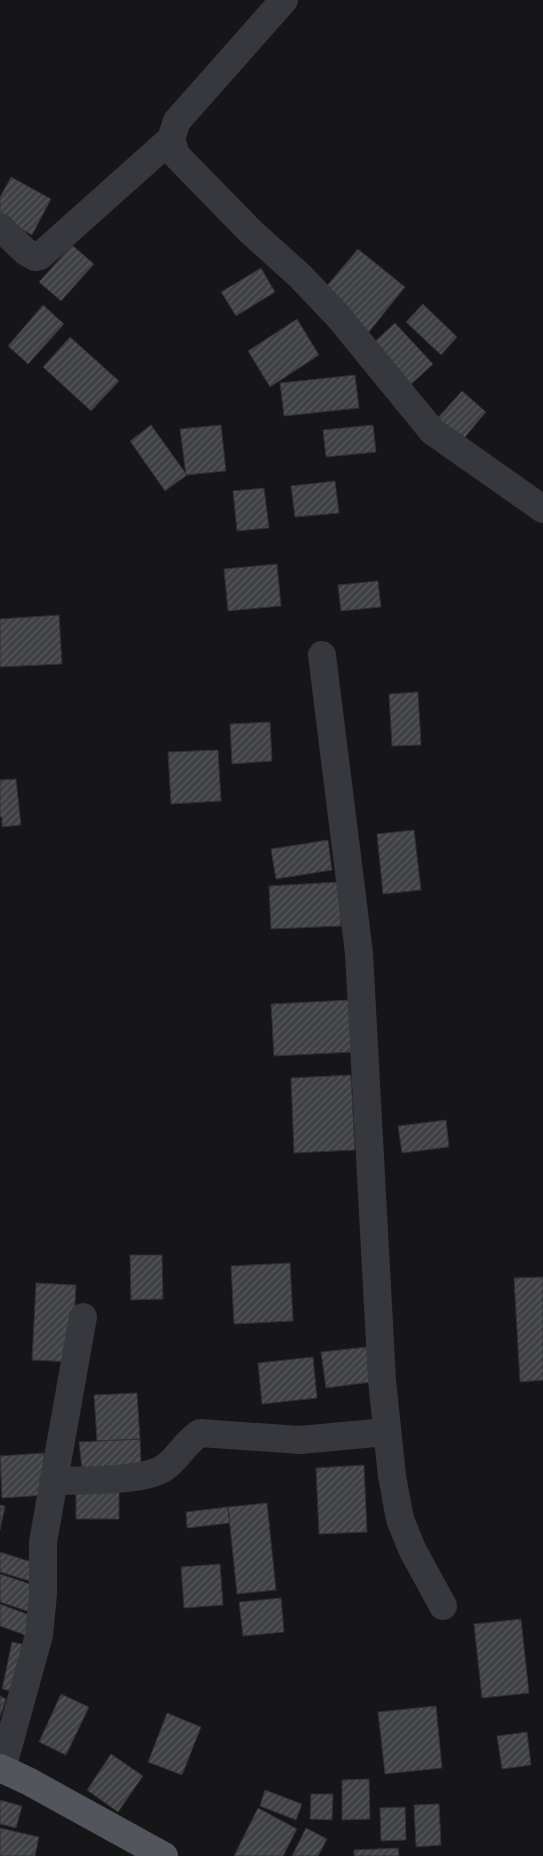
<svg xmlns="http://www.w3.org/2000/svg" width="543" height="1856" font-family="Lato,sans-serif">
  <defs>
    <pattern id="building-hatch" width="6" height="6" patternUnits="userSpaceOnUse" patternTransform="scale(1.25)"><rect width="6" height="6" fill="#404145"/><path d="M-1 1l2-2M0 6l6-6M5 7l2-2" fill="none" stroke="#595a5e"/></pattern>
  </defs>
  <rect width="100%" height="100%" fill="#161618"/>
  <path fill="url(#building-hatch)" stroke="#303034" d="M11,177L51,199L32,235L0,217V197Z
    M72,245L94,264L61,301L39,282Z
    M358,249L405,287L364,338L325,288Z
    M261,268L275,292L236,316L221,292Z
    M423,304L457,337L441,355L406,322Z
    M43,305L64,324L28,364L8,346Z
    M297,319L319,355L270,387L248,351Z
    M395,323L433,364L409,386L371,345Z
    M70,337L119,381L91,411L43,367Z
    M355,375L359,408L284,416L280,383Z
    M462,391L486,412L460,443L435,421Z
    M151,425L187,475L165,491L130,441Z
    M221,425L226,471L186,475L180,429Z
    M373,425L376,452L326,457L323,430Z
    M335,481L339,513L295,517L291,486Z
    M264,488L269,528L237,531L233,491Z
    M277,564L281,606L228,611L224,569Z
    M378,581L381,607L341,611L338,585Z
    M59,615L62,664L0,667V619Z
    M418,692L421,745L392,746L389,694Z
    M270,722L272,761L232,764L230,724Z
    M218,750L221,801L171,804L168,752Z
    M16,779L21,825L2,827V817H0V780Z
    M414,830L421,890L383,894L377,834Z
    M328,840L332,870L276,879L271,849Z
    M339,882L341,926L271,929L269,886Z
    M350,1000L353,1052L274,1056L271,1004Z
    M351,1075L355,1150L294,1153L291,1078Z
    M446,1120L449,1147L402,1153L398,1126Z
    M130,1255H162L163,1299L131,1300Z
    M290,1263L293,1321L234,1324L231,1266Z
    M543,1277V1380L520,1382L514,1278Z
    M36,1283L76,1285L72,1362L32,1360Z
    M367,1347L371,1382L326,1388L321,1352Z
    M313,1357L317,1398L262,1404L258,1363Z
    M137,1393L140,1439L97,1441L94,1395Z
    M140,1439L141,1465L82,1469L79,1442Z
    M44,1453L46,1495L2,1498L0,1456Z
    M364,1465L367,1532L319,1534L316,1468Z
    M76,1487H119V1519H76Z
    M267,1503L276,1590L237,1594L228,1507Z
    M0,1505L5,1506L0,1530Z
    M228,1507L230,1523L187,1528L186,1512Z
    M0,1552L41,1565L36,1583L0,1572Z
    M220,1564L223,1605L184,1608L181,1567Z
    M0,1574L39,1587L30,1612L0,1602Z
    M281,1598L284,1632L243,1636L239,1602Z
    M0,1604L32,1616L25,1635L0,1626Z
    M521,1619L529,1693L482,1698L474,1624Z
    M12,1642L31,1646L19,1693L2,1689Z
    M61,1694L89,1707L66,1755L39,1742Z
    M0,1696L6,1699L0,1717Z
    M436,1706L442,1768L385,1774L378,1712Z
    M167,1713L201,1727L182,1775L148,1762Z
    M527,1732L531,1765L502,1769L497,1736Z
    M111,1754L143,1776L118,1812L87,1790Z
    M369,1779L370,1819L342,1820V1780Z
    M265,1790L302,1804L296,1820L260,1806Z
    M311,1794H333L332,1820L310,1819Z
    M0,1800L22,1806L16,1828L0,1824Z
    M439,1804L441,1845L416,1847L414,1805Z
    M405,1807L406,1840L381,1841L380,1808Z
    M258,1808L297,1829L283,1856H234Z
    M0,1828L39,1837L35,1856H0Z
    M306,1828L327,1839L318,1856H292Z
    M398,1848L399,1856H354V1850Z"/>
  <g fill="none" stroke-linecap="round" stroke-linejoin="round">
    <path stroke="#37383d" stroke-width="28" d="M284,0L177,121L171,139L176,155L249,230L301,277L338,316L432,431L543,509
      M0,227L26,252L35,257L40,256L171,139
      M322,655L359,953L382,1380L392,1476L400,1519L412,1549L443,1606
      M53,1481C80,1480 143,1482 164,1468C178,1459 185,1442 200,1433L300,1440L386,1432
      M2,1769L39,1635L43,1594V1542L83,1317"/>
    <path stroke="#53555c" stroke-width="28" d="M0,1768L28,1781L164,1856"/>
  </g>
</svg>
